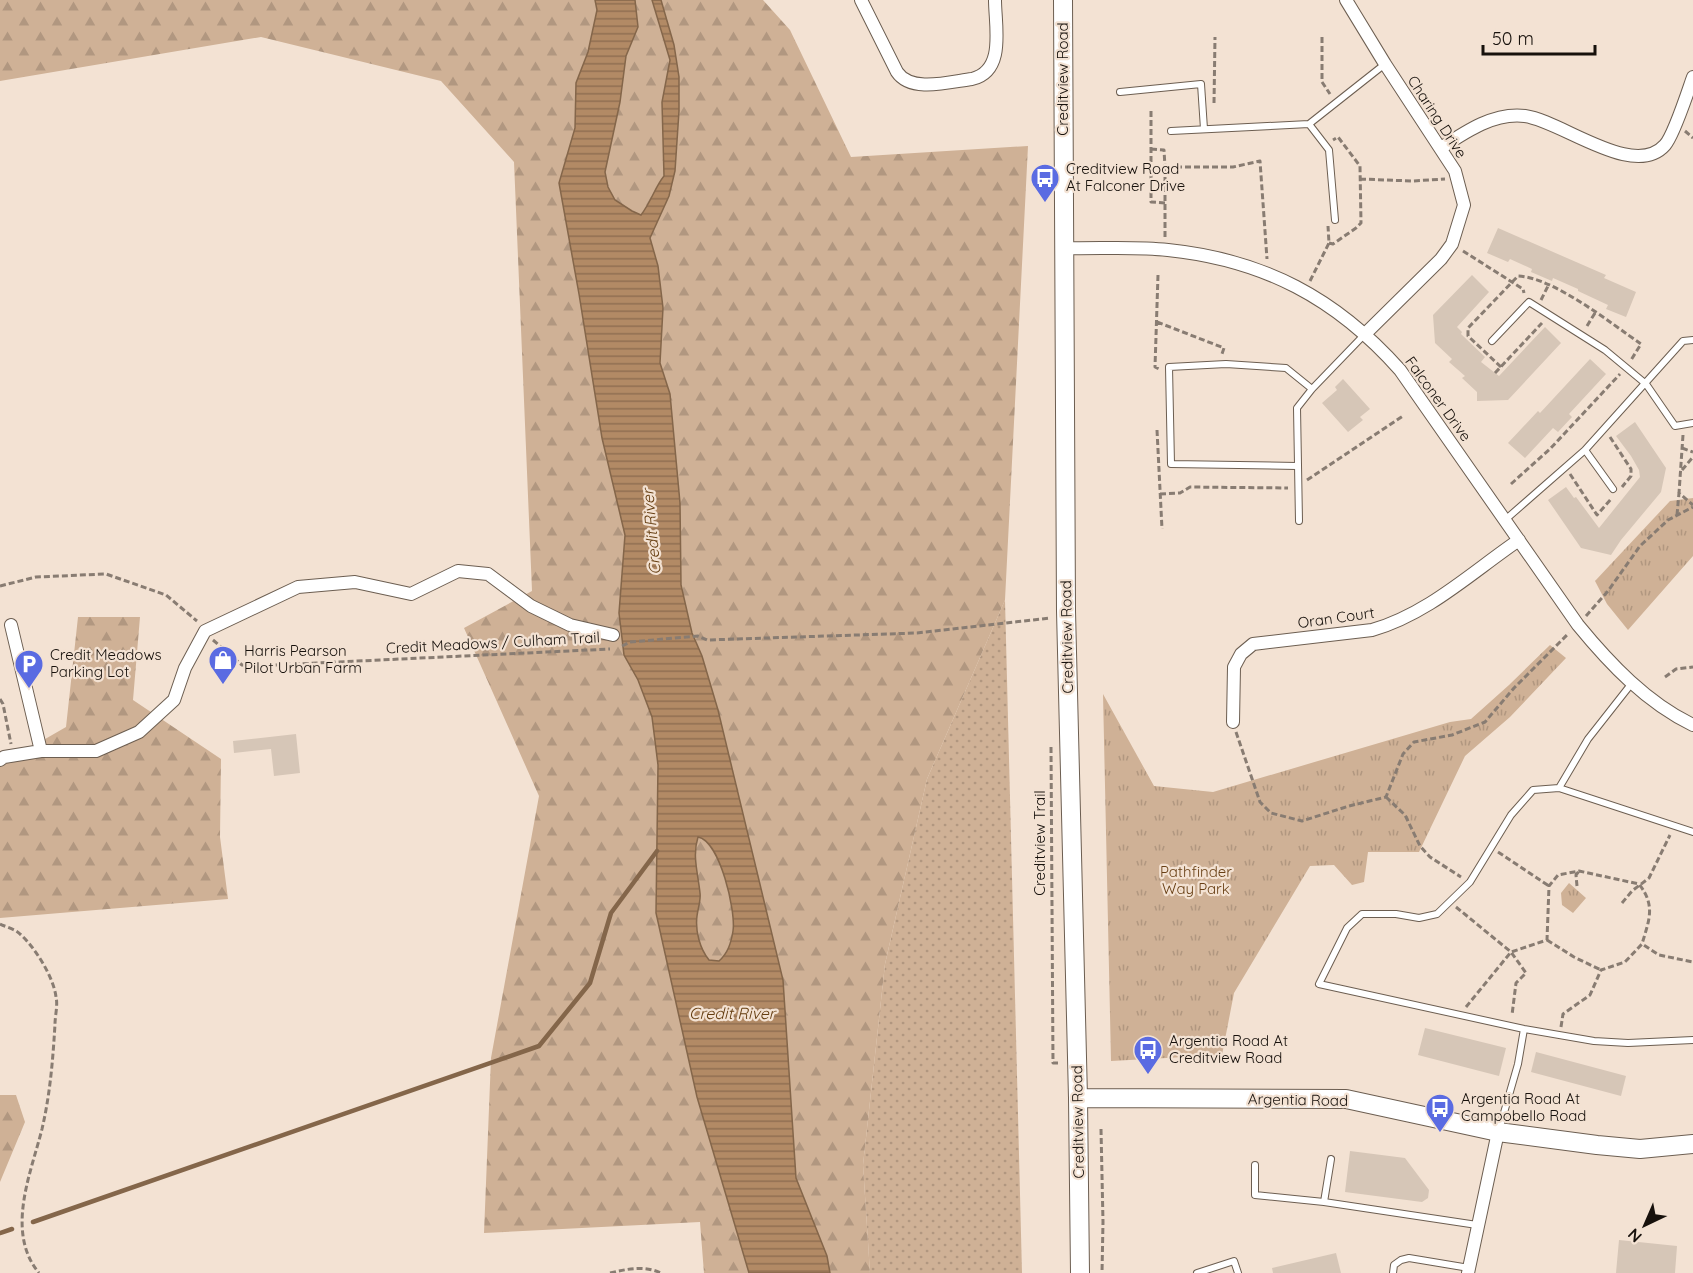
<svg xmlns="http://www.w3.org/2000/svg" width="1693" height="1273" font-family="Quicksand,sans-serif">
  <defs>
    <pattern id="grass-dots" width="8" height="8" patternUnits="userSpaceOnUse" patternTransform="scale(1.5)"><rect width="8" height="8" fill="#cfb196"/><path d="M2 2h.1M6 6h.1" fill="none" stroke="#b19780" stroke-width="1.8" stroke-linecap="round"/></pattern>
    <pattern id="forest-firs" width="22" height="20" patternUnits="userSpaceOnUse" patternTransform="scale(1.5)"><rect width="22" height="20" fill="#cfb196"/><path d="M5 1l3.5 6h-7zM16 11l3.5 6h-7z" fill="#b19780"/></pattern>
    <pattern id="park-tufts" width="24" height="20" patternUnits="userSpaceOnUse" patternTransform="scale(1.5)"><rect width="24" height="20" fill="#cfb196"/><path d="M3 7l-1-3M5 7V3M7 7l1-3M15 17l-1-3M17 17v-4M19 17l1-3" fill="none" stroke="#b19780"/></pattern>
    <pattern id="water-rules" width="6" height="5" patternUnits="userSpaceOnUse" patternTransform="scale(1.5)"><rect width="6" height="5" fill="#b28a65"/><path d="M0 2.5h6" fill="none" stroke="#906f52"/></pattern>
  </defs>
  <rect width="100%" height="100%" fill="#f3e2d3"/>
  <path fill="url(#grass-dots)" d="M1005,600L1022,1273H870L863,1165L885,964L927,779Z"/>
  <path fill="url(#forest-firs)" d="M0,0H763L790,30L851,157L1028,146L1005,600L927,779L885,964L863,1165L870,1273H704L700,1222L484,1233L491,1058L539,796L464,628L532,591L514,162L441,81L261,37L0,81Z
    M78,617H140L133,700L221,759L220,837L228,899L0,918V765L66,727Z
    M0,1095H16L25,1122L0,1182Z"/>
  <path fill="url(#park-tufts)" d="M1693,498V556L1628,630L1607,604L1595,581L1670,501Z
    M1550,645L1566,658L1510,717L1465,756L1419,852H1368L1364,882L1352,885L1334,865L1310,866L1234,993L1222,1055L1111,1061L1103,694L1154,786L1213,792L1450,722L1471,719L1509,685Z
    M1569,883L1586,898L1573,913L1562,905L1561,893Z"/>
  <path fill="url(#water-rules)" stroke="#84664a" stroke-width="1.5" fill-rule="evenodd" d="M595,0H635L638,27L626,56L620,102L605,172L608,187L615,200L632,211L641,215C651,202 655,187 664,176L662,102L670,60L652,0H661L674,45L679,77V111L675,171L669,196L650,238L658,266L663,308L660,363L670,394L680,503L681,585L692,633L702,656L718,710L783,980L796,1178L827,1256L830,1273H749L697,1097L656,913L658,765L652,717L638,680L624,655L619,613L625,535L602,438L579,294L559,183L575,128L576,83L588,52L597,10ZM698,837C720,841 736,911 733,931C731,943 728,953 719,961L709,960C700,949 695,931 697,916C698,908 701,900 700,893C698,873 692,856 698,837Z"/>
  <g fill="none" stroke-linecap="round" stroke-linejoin="round">
    <path stroke="#84664a" stroke-width="4.5" d="M33,1222L539,1046L590,983L611,913L657,851
      M0,1233L12,1229"/>
  </g>
  <path fill="#d6c6b7" d="M1498,228L1606,275L1604,278L1636,292L1626,317L1606,309L1608,305L1578,291V289L1553,278L1552,281L1531,272L1532,269L1510,259L1508,262L1487,253Z
    M1472,275L1489,292L1457,327L1462,332L1461,334L1485,357L1481,362L1499,376L1545,327L1561,343L1508,400L1477,401V392L1462,378L1465,376L1449,362L1452,359L1435,343L1433,315Z
    M1590,359L1606,374L1569,414L1572,417L1558,432L1553,428L1525,458L1508,443L1538,411L1540,413Z
    M1343,379L1370,409L1360,417L1363,420L1348,432L1322,403L1337,390L1335,387Z
    M1635,422L1666,468L1661,492L1621,540L1611,555L1581,548L1548,500L1566,487L1574,498L1576,497L1599,528L1640,477L1639,470L1631,456L1616,436Z
    M296,734L300,773L274,776L271,749L234,753L233,741Z
    M1425,1028L1506,1048L1499,1076L1418,1055Z
    M1536,1052L1626,1076L1621,1096L1531,1072Z
    M1350,1151L1405,1158L1429,1190L1428,1198L1422,1202L1345,1192Z
    M1619,1240L1677,1246L1675,1273H1616Z
    M1336,1253L1341,1273H1273L1272,1268Z"/>
  <g fill="none" stroke-linecap="round" stroke-linejoin="round">
    <g stroke="#6c5e51" stroke-width="8">
      <path id="lane" d="M1120,92L1201,84L1204,129
        M1309,124L1329,150L1335,220
        M1171,131L1309,124L1385,64
        M1492,341L1529,302L1605,350L1646,384L1675,426L1693,423
        M1585,450L1613,489
        M1297,466L1171,464L1169,367L1226,364L1286,368L1312,389
        M1505,520L1585,450L1683,341L1693,340
        M1299,521L1297,408L1312,389L1365,334
        M1559,788L1588,739L1632,683
        M1693,832L1559,788L1533,790L1511,815L1470,882L1437,914L1419,918L1396,914H1362L1347,928L1319,984L1524,1029L1594,1041L1628,1043L1693,1040
        M1499,1130L1518,1064L1524,1029
        M1255,1165V1195L1324,1202L1477,1225
        M1324,1202L1331,1159
        M1197,1273L1234,1261L1238,1273
        M1393,1273L1394,1265L1401,1260L1409,1258L1469,1268"/>
    </g>
    <g stroke="#6c5e51" stroke-width="14">
      <path id="street" d="M861,0L897,72C911,93 949,82 972,79C1006,71 995,26 995,0
        M1346,0L1385,64L1455,171L1464,205L1452,244L1441,259L1365,334
        M1441,148C1465,132 1494,112 1525,116C1562,121 1634,180 1665,145C1674,135 1688,91 1693,77
        M1063,248C1097,249 1134,246 1168,250C1264,260 1336,298 1400,370L1578,625C1610,664 1647,703 1693,725
        M11,625L41,751
        M1233,722L1234,667L1241,654L1253,644L1372,630C1428,614 1472,572 1519,540
        M0,760L4,757L41,751H96L139,732L174,700L185,668L205,631L298,587L355,582L411,594L458,571L488,574L531,606L570,625L613,635
        M1468,1273L1498,1132"/>
    </g>
    <g stroke="#6c5e51" stroke-width="20">
      <path id="secondary" d="M1063,0L1066,611L1078,1098L1080,1273
        M1078,1098L1346,1099L1498,1132L1597,1145L1640,1149L1693,1144"/>
    </g>
    <path stroke="#887c72" stroke-width="3" stroke-dasharray="6 3" stroke-linecap="butt" d="M1322,37V82L1330,94
      M1214,103L1215,37
      M1151,111V202L1165,203
      M1685,131L1693,138
      M1151,149L1164,150L1165,167
      M1360,179L1412,181L1445,179
      M1165,237V167H1233L1260,161L1267,259
      M1329,243L1333,244L1356,228L1361,223L1360,166L1338,137L1333,140
      M1463,251L1523,289L1524,293
      M1158,275L1155,367L1159,369
      M1310,281L1329,243L1328,226
      M1541,300L1548,286
      M1157,322L1224,348L1222,354
      M1587,326L1595,313
      M1501,367L1468,336V328L1518,276C1553,277 1612,324 1641,344L1631,360
      M1495,373L1542,323
      M1157,430L1162,529
      M1683,435L1679,493L1693,505
      M1610,437L1631,469V476L1622,487
      M1682,448L1693,452
      M1682,470L1693,457
      M1570,474L1597,515L1612,498
      M1307,480L1403,416
      M1511,484L1550,449L1620,374
      M1160,494L1180,493L1190,487L1288,488
      M1677,515L1679,493
      M0,586L36,577L106,574L166,595L197,621
      M1586,616L1608,591L1640,546L1668,520L1693,507
      M213,640L242,665L254,666L610,649
      M622,646L630,642L698,636L707,640L917,633L1050,618
      M1665,677L1676,669L1693,667
      M0,699L3,704L11,744
      M1236,732L1260,802L1271,813L1302,821L1349,806L1386,797L1403,754L1414,742L1452,735L1485,722L1514,688L1569,633
      M1051,747L1053,1063H1058
      M1386,797L1405,815L1420,846L1430,857L1461,877
      M1498,852L1549,886
      M1577,886L1576,875L1579,871
      M1622,903L1632,891L1649,878L1670,835
      M1456,907L1511,952L1526,973L1516,983L1512,1015
      M0,924C6,927 15,929 20,934C35,947 54,978 56,997C58,1005 55,1016 55,1024C53,1059 50,1095 42,1129C31,1173 5,1232 39,1273
      M1547,940L1574,957L1601,970
      M1466,1007L1511,952L1547,940L1549,886L1558,875L1579,871L1639,884C1656,906 1649,920 1642,944
      M1561,1027L1563,1014L1590,995L1601,970L1625,962L1642,944L1659,955L1693,962
      M1101,1129L1103,1222L1102,1273
      M610,1273C628,1269 643,1265 661,1273"/>
    <use href="#lane" stroke="#fff" stroke-width="6"/>
    <use href="#street" stroke="#fff" stroke-width="12"/>
    <use href="#secondary" stroke="#fff" stroke-width="18"/>
  </g>
  <defs>
    <g id="bus-pin" transform="scale(1.5)"><path d="M0 17L-7.5 6A9.5 9.5 0 1 1 7.5 6Z" fill="#5a6be2" stroke="#f3e2d3"/><path d="M-5-6H5V4H4V6H2V4H-2V6H-4V4H-5ZM-3.5-4V0h7V-4ZM-3.5 1.2v1.5H-2V1.2ZM2 1.2v1.5H3.5V1.2Z" fill="#fff"/></g>
    <g id="shop-pin" transform="scale(1.5)"><path d="M0 17L-7.5 6A9.5 9.5 0 1 1 7.5 6Z" fill="#5a6be2" stroke="#f3e2d3"/><path d="M-5-2.5h2.3a2.7 3.5 0 0 1 5.4 0H5L5.5 6h-11ZM-1.5-2.5h3a1.5 2.3 0 0 0-3 0Z" fill="#fff"/></g>
    <g id="parking-pin" transform="scale(1.5)"><path d="M0 17L-7.5 6A9.5 9.5 0 1 1 7.5 6Z" fill="#5a6be2" stroke="#f3e2d3"/><path d="M-3.5-5.5H1a3.5 3.5 0 0 1 0 7H-1V5.5H-3.5ZM-1-3.4V-.6H.8a1.4 1.4 0 0 0 0-2.8Z" fill="#fff"/></g>
  </defs>
  <g fill-rule="evenodd">
    <use href="#bus-pin" x="1045" y="178"/>
    <use href="#shop-pin" x="223" y="660"/>
    <use href="#parking-pin" x="29" y="664"/>
    <use href="#bus-pin" x="1148" y="1050"/>
    <use href="#bus-pin" x="1440" y="1108"/>
  </g>
  <g text-anchor="middle" stroke-width="4.5" stroke-linejoin="round" paint-order="stroke">
    <g font-size="15" fill="#17110c" stroke="#f3e2d3">
      <text transform="translate(1063 79) rotate(-90)" y="5">Creditview Road</text>
      <text transform="translate(1437 117) rotate(57)" y="5">Charing Drive</text>
      <text transform="translate(1438 399) rotate(54)" y="5">Falconer Drive</text>
      <text transform="translate(1336 618) rotate(-8)" y="5">Oran Court</text>
      <text transform="translate(1067 637) rotate(-91)" y="5">Creditview Road</text>
      <text transform="translate(493 643) rotate(-3)" y="5">Credit Meadows / Culham Trail</text>
      <text transform="translate(1040 843) rotate(-90)" y="5">Creditview Trail</text>
      <text transform="translate(1298 1100) rotate(1)" y="5">Argentia Road</text>
      <text transform="translate(1078 1122) rotate(-91)" y="5">Creditview Road</text>
    </g>
    <g font-size="15" fill="#17110c" stroke="#f3e2d3" text-anchor="start">
      <text x="1066" y="174">Creditview Road<tspan x="1066" dy="17">At Falconer Drive</tspan></text>
      <text x="244" y="656">Harris Pearson<tspan x="244" dy="17">Pilot Urban Farm</tspan></text>
      <text x="50" y="660">Credit Meadows<tspan x="50" dy="17">Parking Lot</tspan></text>
      <text x="1169" y="1046">Argentia Road At<tspan x="1169" dy="17">Creditview Road</tspan></text>
      <text x="1461" y="1104">Argentia Road At<tspan x="1461" dy="17">Campobello Road</tspan></text>
    </g>
    <g font-size="15" fill="#683f14" stroke="#f3e2d3">
      <text x="1196" y="877">Pathfinder<tspan x="1196" dy="17">Way Park</tspan></text>
    </g>
    <g font-size="16" font-style="italic" fill="#643c0f" stroke="#f3e2d3">
      <text transform="translate(651 532) rotate(-95)" y="6">Credit River</text>
      <text x="732" y="1019">Credit River</text>
    </g>
  </g>
  <g transform="translate(1645 1225) rotate(224)" stroke="#f3e2d3" stroke-width="4.5" paint-order="stroke">
  <path d="M0-4.5L10 22L0 15L-10 22Z" fill="#17110c"/>
  <text y="-9" font-size="16" font-weight="bold" text-anchor="middle" fill="#17110c">N</text>
  </g>
  <path d="M1483 45v9h112v-9" fill="none" stroke="#17110c" stroke-width="3"/>
  <text x="1492" y="45" font-size="18" fill="#17110c" stroke="#f3e2d3" stroke-width="4.5" paint-order="stroke">50 m</text>
</svg>
